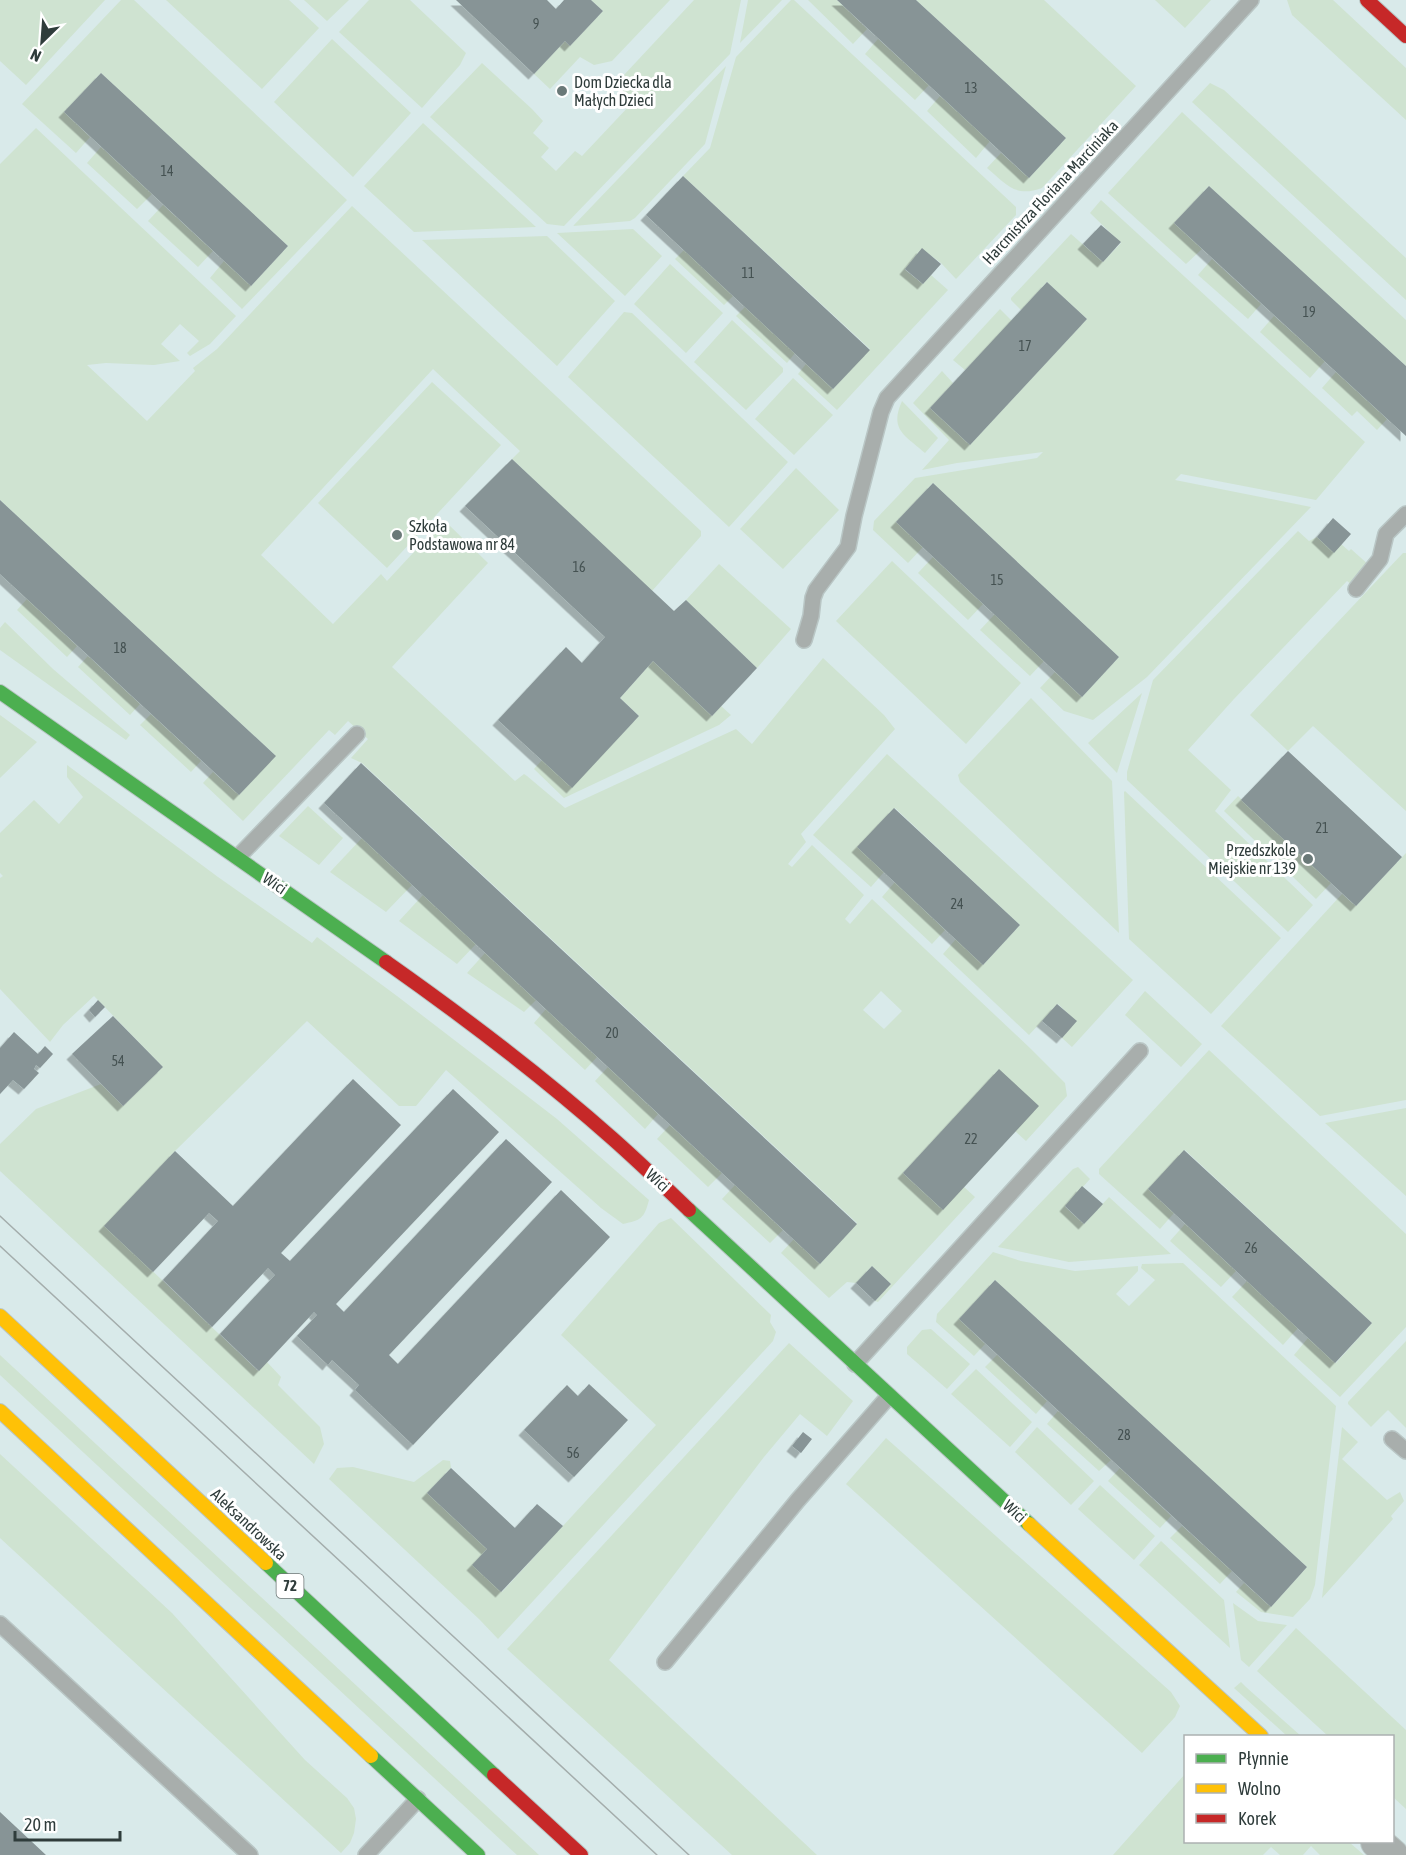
<svg xmlns="http://www.w3.org/2000/svg" width="1406" height="1855" font-family="'Asap Condensed',sans-serif">
  <defs>
    <filter id="shadow"><feDropShadow dx="-5.5" dy="5.5" stdDeviation="0" flood-color="#0004"/></filter>
  </defs>
  <rect width="100%" height="100%" fill="#d9eaea"/>
  <path fill="#cfe3d1" fill-rule="evenodd" d="M0,0H105L26,85L0,61Z
    M121,0H134L347,200L242,309L210,278L224,261L251,286L288,246L101,73L64,112L90,137L76,153L22,104Z
    M166,0H289L319,28L262,89Z
    M304,0H349L327,21Z
    M369,0H410L466,53L460,65L422,108L339,32Z
    M591,0H670L612,61L594,65L580,57L550,89L534,74L565,41L570,46L603,11Z
    M694,0H741L730,54L564,226L547,224L430,117L482,63L532,109L543,121L533,133L549,148L541,157L556,171L575,151L582,156L631,104L623,95V76Z
    M748,0H782L740,43Z
    M791,0H794L1016,207V215L956,279L941,263L922,249L905,270L923,284L931,275L948,290L837,410L798,374L806,364L833,389L870,349L683,176L710,148L736,57Z
    M808,0H837L867,29L853,44Z
    M916,0H1044L1136,86L1042,188C1015,198 1006,184 987,168L1001,153L1029,178L1066,138Z
    M1155,0H1211L1185,28Z
    M1287,0H1333L1406,68V120L1292,15Z
    M332,39L411,113L353,177L274,102Z
    M878,39L929,85L915,100L865,54Z
    M726,66L705,144L635,218L630,221L573,226Z
    M1210,83L1224,90L1406,258V300L1192,102Z
    M940,96L990,141L976,158L927,111Z
    M1182,112L1406,320V366L1209,186L1174,223L1202,249L1186,264L1108,193Z
    M423,123L536,227L414,232L364,186Z
    M36,128L236,316L210,344L190,356L187,353L199,341L180,324L161,344L180,361L154,365L106,363L87,365L147,421L195,371L193,368L217,349L352,206L701,531V536L652,591L512,459L520,451L433,369L261,555L333,624L381,574L387,581L439,525L445,530L449,525L488,563L392,667L515,781L524,774L527,776L565,808L736,729L752,744L823,658L884,715L895,729L801,834L806,842L788,864L792,867L812,845L864,895L845,919L850,924L872,899L1031,1049L1065,1083L1067,1096L1026,1141L1015,1131L999,1070L903,1173L942,1209L964,1187L975,1197L878,1302L875,1301L891,1284L872,1266L856,1283L847,1282L829,1298L781,1253L794,1239L820,1264L857,1223L362,763L351,758L368,739L348,721L335,735L329,730L243,821L203,783L213,772L239,795L275,755L0,500V164ZM881,991L902,1011L884,1029L863,1010Z
    M101,147L152,194L137,209L87,163Z
    M1101,200L1365,442L1316,500L1181,474L1175,480L1311,507L1147,677L1093,720L1064,711L1040,688L1055,672L1082,697L1119,657L933,483L896,522L923,547L908,563L873,530L874,521L915,478L1037,458L1043,452L957,463L922,470L949,440L913,403L942,371L953,383L930,408L970,445L1087,319L1047,282L1021,310L1011,300V298L1071,234L1103,262L1121,243L1090,213Z
    M163,205L213,251L198,267L148,221Z
    M633,229L662,256L625,296L557,233Z
    M547,236L615,301L557,366L422,240Z
    M684,250L733,296L724,305L675,259Z
    M1212,259L1261,304L1248,319L1198,275Z
    M670,264L723,313L686,353L634,304Z
    M745,307L795,353L787,363L736,316Z
    M1000,309L1012,321L965,370L953,360Z
    M624,312L632,313L788,462L729,527L568,377Z
    M1274,316L1325,361L1310,378L1260,332Z
    M732,320L783,368V372L746,410L694,362Z
    M1336,372L1387,419L1377,430L1357,411L1352,416L1322,388Z
    M793,378L833,415L794,455L755,419Z
    M432,382L501,445L387,568L318,503Z
    M902,401L938,438L925,453C905,435 889,430 902,401Z
    M796,468L839,510L783,569L740,529Z
    M1298,531L1309,541L1317,537L1334,552L1341,544L1349,551L1351,549L1370,566L1352,585L1347,581L1234,699L1188,750L1231,790L1215,811L1313,905L1288,932L1127,780V772L1153,680Z
    M1403,553H1406V811L1313,726L1288,751L1250,715Z
    M933,557L983,604L968,620L918,573Z
    M892,561L1021,683L966,744L836,621Z
    M719,564L791,629L757,668L686,600Z
    M27,599L77,646L67,657L17,610Z
    M995,614L1044,661L1030,676L980,630Z
    M5,622L53,669L130,735L126,740L0,650V628Z
    M88,656L140,704L130,715L78,667Z
    M653,661L712,716L721,706L731,715L719,725L564,798L534,769L542,760L572,787L639,716L620,698Z
    M1142,693L1117,773L1088,743Z
    M1031,698L1112,781L1119,933L960,782L958,775Z
    M151,714L201,761L191,772L140,725Z
    M0,715L37,742L0,778Z
    M887,754L1133,980L1072,1047L1062,1038L1076,1021L1058,1004L1029,1035L943,954L956,939L983,965L1020,925L895,808L858,847L884,872L871,887L813,835Z
    M67,765L218,877L312,943L317,937L397,996L557,1119L649,1200C644,1219 641,1220 623,1224L601,1208L446,1070L416,1106H399L307,1021L175,1151L105,1226L258,1371L267,1362L281,1377L278,1385L320,1427L324,1444L314,1464L0,1171V1144L36,1109L101,1084L123,1106L163,1067L94,996L63,1025L50,1042L0,989V878L3,876L0,873V833L34,800L59,824L83,797L67,777Z
    M1125,791L1281,938L1211,1014L1129,939L1124,792Z
    M1238,796L1331,883L1316,899L1224,811Z
    M308,806L343,838L319,865L279,836Z
    M362,838L412,885L386,912L330,872Z
    M1406,853V1100L1320,1116L1221,1026L1342,894L1356,906Z
    M895,882L945,930L932,944L882,897Z
    M423,895L476,944L457,964L399,921Z
    M485,953L536,1000L524,1012L467,973Z
    M1145,991L1202,1044L1181,1067L1125,1015Z
    M546,1009L597,1057L585,1070L534,1023Z
    M1209,1050L1406,1234V1327L1340,1397L1294,1355L1308,1338L1336,1363L1372,1323L1185,1150L1148,1189L1174,1213L1160,1229L1099,1174V1169Z
    M608,1067L658,1114L645,1129L595,1081Z
    M1406,1108V1196L1325,1123Z
    M670,1125L722,1173L708,1187L657,1139Z
    M1078,1167L1090,1179L1065,1207L1084,1224L1109,1197L1171,1254L1069,1262L998,1247L1073,1169Z
    M735,1185L783,1230L770,1243L722,1199Z
    M671,1218L771,1315L770,1322L776,1332L773,1341L498,1639L479,1619L329,1479L337,1468L353,1467L414,1482L443,1460L450,1461L451,1468L427,1493L487,1549L473,1565L502,1592L656,1425L561,1335L659,1223Z
    M1185,1224L1236,1271L1221,1287L1170,1241Z
    M993,1252L1021,1261L1075,1271L1138,1266V1271L1116,1294L1129,1306L1155,1280L1141,1268L1142,1264L1183,1263L1336,1406L1315,1585L1310,1599L1293,1617L1261,1612L1236,1592L1244,1583L1271,1607L1307,1567L995,1280L959,1319L985,1344L974,1356L936,1322L937,1314Z
    M1247,1281L1298,1328L1283,1345L1232,1297Z
    M931,1329L970,1364L947,1389L907,1354V1347L922,1330Z
    M1406,1341V1428L1388,1410L1371,1427L1348,1404V1402Z
    M789,1343L853,1401L827,1436L800,1414L764,1457L609,1660L817,1855H732L507,1649Z
    M0,1355L539,1855H517L0,1375Z
    M997,1355L1047,1401L1036,1414L985,1367Z
    M976,1369L1032,1422L1010,1447L951,1394Z
    M1058,1411L1111,1460L1099,1471L1047,1424Z
    M1037,1427L1094,1481L1071,1505L1015,1452Z
    M1342,1427L1358,1442L1342,1459L1387,1500L1400,1492L1404,1501L1391,1516L1393,1519L1322,1598Z
    M886,1438L1171,1692L1180,1706L1175,1717L1142,1753L846,1484Z
    M0,1454L172,1613L305,1760L347,1798L354,1808L356,1819L354,1833L350,1843L341,1853L0,1538Z
    M1120,1468L1171,1516L1160,1528L1108,1481Z
    M1100,1485L1155,1536L1134,1560L1078,1509Z
    M1182,1526L1232,1571L1220,1584L1170,1538Z
    M1161,1541L1224,1600L1230,1648L1139,1565Z
    M1233,1603L1258,1621L1287,1625L1249,1667L1241,1660Z
    M1296,1628L1406,1730V1809L1393,1797L1392,1736H1328L1257,1671Z
    M1241,1682L1246,1687L1301,1736H1287L1234,1688Z
    M1185,1774L1186,1842H1349L1364,1855H1320L1311,1846L1303,1855H1280L1271,1847L1263,1855H1113Z"/>
  <path fill="#879496" filter="url(#shadow)" d="M456,0H547L556,9L564,0H591L603,11L570,46L565,41L534,74Z
    M837,0H916L1066,138L1029,178Z
    M101,73L288,246L251,286L64,112Z
    M683,176L870,350L833,389L646,215Z
    M1209,186L1406,366V436L1174,223Z
    M1101,225L1121,242L1103,262L1083,244Z
    M922,248L941,264L923,284L905,269Z
    M1047,282L1087,319L970,445L930,408Z
    M512,459L674,611L686,600L757,668L712,716L653,661L620,698L639,716L572,788L498,720L566,647L582,663L605,637L465,506Z
    M933,483L1119,657L1082,697L896,522Z
    M0,500L276,756L239,795L0,574Z
    M1333,518L1351,534L1334,553L1317,537Z
    M1288,751L1402,857L1356,906L1241,800Z
    M361,763L857,1224L820,1264L324,803Z
    M894,808L1020,925L983,965L857,847Z
    M98,1000L105,1007L95,1017L89,1010Z
    M1057,1004L1077,1021L1062,1038L1042,1021Z
    M113,1016L163,1067L123,1106L72,1054Z
    M14,1032L38,1054L45,1046L53,1054L40,1068L36,1065L34,1069L39,1073L24,1089L13,1080L0,1094V1048Z
    M999,1069L1039,1106L943,1210L903,1173Z
    M353,1079L401,1125L281,1253L290,1261L453,1089L499,1132L336,1304L344,1312L506,1139L552,1182L389,1355L398,1364L561,1190L610,1237L413,1445L355,1390L359,1385L332,1360L328,1365L297,1336L317,1315L314,1312L259,1371L220,1334L275,1275L268,1268L212,1327L163,1280L218,1221L209,1213L153,1272L104,1226L175,1151L233,1206Z
    M1184,1150L1372,1323L1335,1363L1148,1189Z
    M1082,1186L1103,1204L1084,1224L1065,1206Z
    M872,1266L891,1284L875,1301L856,1283Z
    M995,1280L1307,1567L1271,1607L959,1319Z
    M589,1384L628,1420L574,1477L524,1430L567,1385L578,1396Z
    M803,1432L812,1439L801,1453L792,1446Z
    M451,1468L515,1528L537,1504L563,1526L501,1592L472,1565L487,1549L427,1493Z
    M0,1812L46,1855H0Z"/>
  <g fill="none" stroke-linecap="round" stroke-linejoin="round">
    <g stroke="#b9c6c5" stroke-width="18">
      <path id="lane" d="M1356,589L1380,559L1386,534L1406,514
        M804,640L811,616L813,598L816,590L848,547L854,516L881,412L887,398L1251,0
        M238,857L357,734
        M855,1364L1140,1051
        M1392,1439L1406,1451
        M0,1624L250,1855
        M665,1662L798,1500L889,1396
        M366,1855L418,1799"/>
    </g>
    <g stroke="#b9c6c5" stroke-width="34">
      <path id="street" d="M1377,1842L1392,1855"/>
    </g>
    <g stroke="#b9c6c5" stroke-width="16">
      <path id="fast" d="M0,692L386,962
        M689,1210L1029,1524
        M266,1563L494,1775
        M371,1756L478,1855"/>
    </g>
    <g stroke="#b9c6c5" stroke-width="16">
      <path id="slow" d="M0,1316L266,1563
        M0,1411L371,1756
        M1029,1524L1261,1736"/>
    </g>
    <g stroke="#b9c6c5" stroke-width="16">
      <path id="jam" d="M1367,0L1406,36
        M386,962C464,1017 541,1075 613,1139C639,1162 664,1186 689,1210
        M494,1775L581,1855"/>
    </g>
    <use href="#lane" stroke="#a8aeac" stroke-width="15"/>
    <use href="#street" stroke="#a8aeac" stroke-width="32"/>
    <use href="#fast" stroke="#4caf50" stroke-width="14"/>
    <use href="#slow" stroke="#ffc107" stroke-width="14"/>
    <use href="#jam" stroke="#c62828" stroke-width="14"/>
    <path stroke="#a4adac" stroke-width="1.5" d="M0,1216L689,1855
      M0,1246L657,1855"/>
  </g>
  <g fill="#6a7978" stroke="#fff" stroke-width="2">
    <circle cx="562" cy="91" r="6"/>
    <circle cx="397" cy="535" r="6"/>
    <circle cx="1308" cy="859" r="6"/>
  </g>
  <g text-anchor="middle" stroke-width="6" stroke-linejoin="round" paint-order="stroke">
    <g font-size="14" fill="#455252">
      <text x="536" y="29">9</text>
      <text x="971" y="93">13</text>
      <text x="167" y="176">14</text>
      <text x="748" y="278">11</text>
      <text x="1309" y="317">19</text>
      <text x="1025" y="351">17</text>
      <text x="579" y="572">16</text>
      <text x="997" y="585">15</text>
      <text x="120" y="653">18</text>
      <text x="1322" y="833">21</text>
      <text x="957" y="909">24</text>
      <text x="612" y="1038">20</text>
      <text x="118" y="1066">54</text>
      <text x="971" y="1144">22</text>
      <text x="1251" y="1253">26</text>
      <text x="1124" y="1440">28</text>
      <text x="573" y="1458">56</text>
    </g>
    <rect fill="#fff" stroke="#6d7676" stroke-width="1.5" x="276.5" y="1574" width="27" height="24" rx="4.5"/>
    <g font-size="15" font-weight="bold" fill="#2f3c3b">
      <text x="290" y="1591">72</text>
    </g>
    <g font-size="16" fill="#2f3c3b" stroke="#fff" text-anchor="start">
      <text x="574" y="88">Dom Dziecka dla<tspan x="574" dy="18">Małych Dzieci</tspan></text>
      <text x="409" y="532">Szkoła<tspan x="409" dy="18">Podstawowa nr 84</tspan></text>
      <text x="1296" y="856" text-anchor="end">Przedszkole<tspan x="1296" dy="18">Miejskie nr 139</tspan></text>
    </g>
    <g font-size="16" fill="#2f3c3b" stroke="#fff">
      <text transform="translate(1050 192) rotate(-47)" y="6">Harcmistrza Floriana Marciniaka</text>
      <text transform="translate(275 883) rotate(35)" y="6">Wici</text>
      <text transform="translate(658 1180) rotate(43)" y="6">Wici</text>
      <text transform="translate(1015 1511) rotate(43)" y="6">Wici</text>
      <text transform="translate(249 1524) rotate(43)" y="6">Aleksandrowska</text>
    </g>
  </g>
  <rect x="1184" y="1735" width="210" height="108" fill="#ffffff" stroke="#acb1b1" stroke-width="1.5"/>
  <rect x="1196" y="1754" width="30" height="9" fill="#4caf50" stroke="#acb1b1" stroke-width="1.5"/>
  <text x="1238" y="1765" font-size="18" fill="#2f3c3b">Płynnie</text>
  <rect x="1196" y="1784" width="30" height="9" fill="#ffc107" stroke="#acb1b1" stroke-width="1.5"/>
  <text x="1238" y="1795" font-size="18" fill="#2f3c3b">Wolno</text>
  <rect x="1196" y="1814" width="30" height="9" fill="#c62828" stroke="#acb1b1" stroke-width="1.5"/>
  <text x="1238" y="1825" font-size="18" fill="#2f3c3b">Korek</text>
  <g transform="translate(42 42) rotate(205)" stroke="#ffffff" stroke-width="4.5" paint-order="stroke">
  <path d="M0-4.5L10 22L0 15L-10 22Z" fill="#2f3c3b"/>
  <text y="-9" font-size="16" font-weight="bold" text-anchor="middle" fill="#2f3c3b">N</text>
  </g>
  <path d="M15 1831v9h105v-9" fill="none" stroke="#2f3c3b" stroke-width="3"/>
  <text x="24" y="1831" font-size="18" fill="#2f3c3b" stroke="#ffffff" stroke-width="4.5" paint-order="stroke">20 m</text>
</svg>
